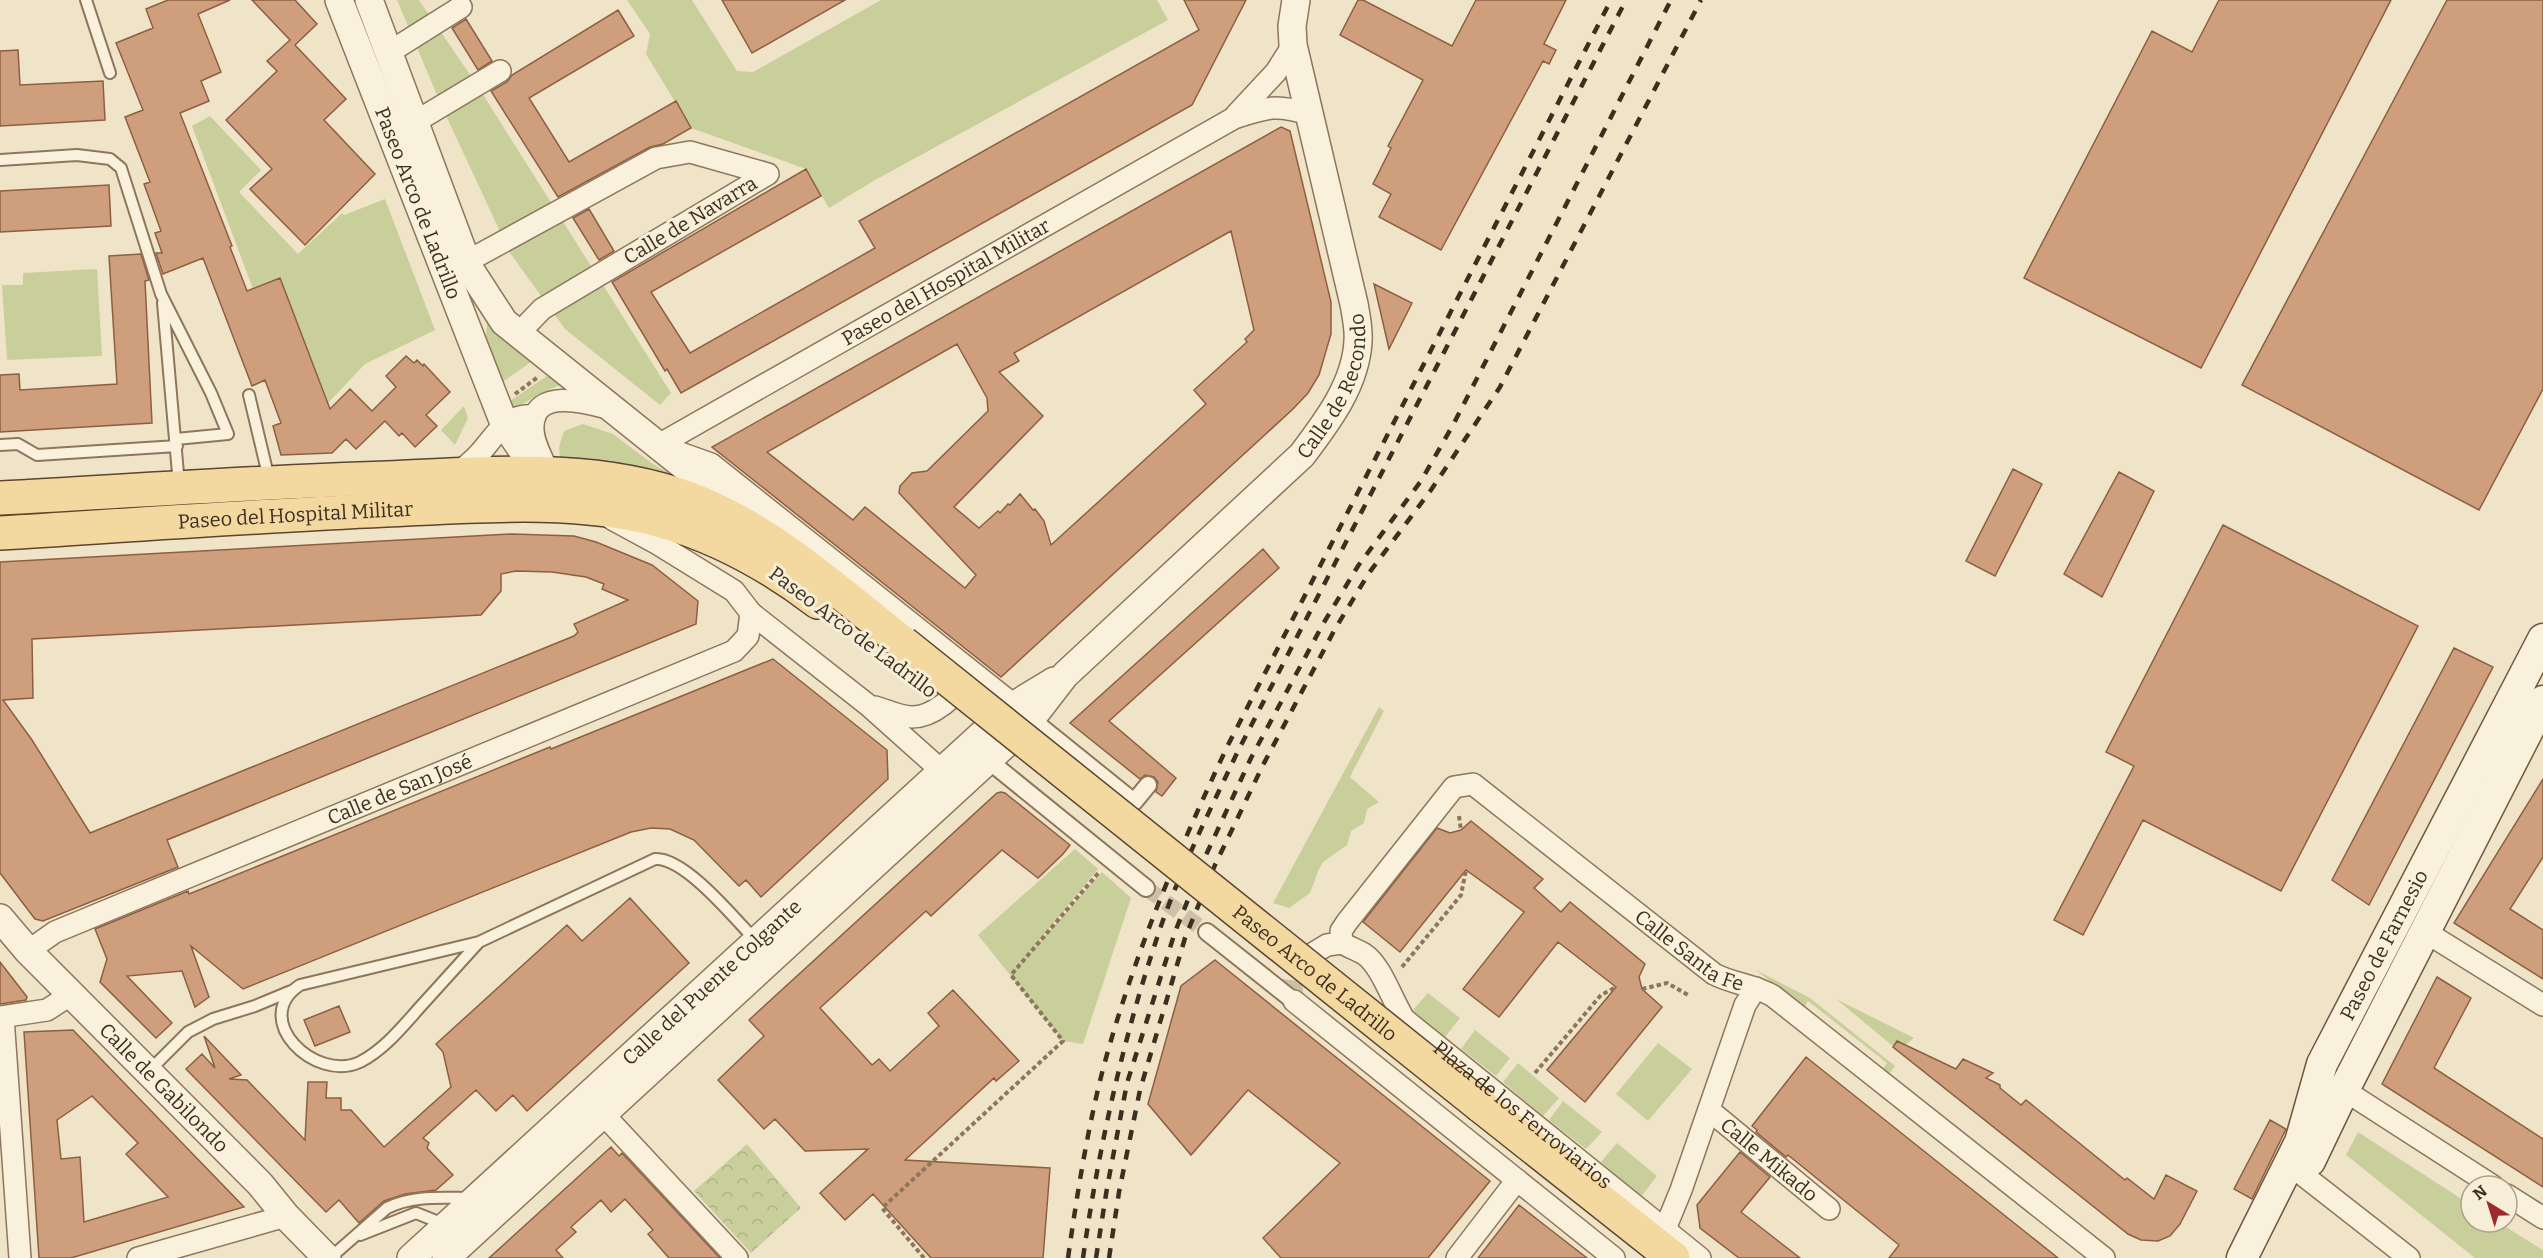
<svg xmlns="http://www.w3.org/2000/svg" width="2543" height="1258" font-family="Bitter,serif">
  <defs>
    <pattern id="forest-crowns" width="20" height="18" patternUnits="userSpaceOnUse" patternTransform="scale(1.5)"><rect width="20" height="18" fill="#c9cf9b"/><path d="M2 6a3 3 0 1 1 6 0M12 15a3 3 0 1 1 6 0" fill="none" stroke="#aeb285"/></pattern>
  </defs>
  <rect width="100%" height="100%" fill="#f0e4c8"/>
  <path fill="#c9cf9b" d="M397,0H419L477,85L671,393L660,405L565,329L510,253L442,107Z
    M627,0H692L737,71L753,72L881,0H1157L1168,20L875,180L829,208L806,169L691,128L646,54L650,34Z
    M210,116L261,170L239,192L298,254L342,213L344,215L385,199L435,330L365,364L328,403L253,289L192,126Z
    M97,269L102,356L7,360L2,285H23V273Z
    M488,317L534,360L501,383L485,341Z
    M550,374L563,384L539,394L515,409L510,401Z
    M464,406L468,418L455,445L441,430Z
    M583,424L613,434L653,464L681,480L560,460L559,447L564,431Z
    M1379,707L1384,711L1350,777L1379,802L1367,809L1364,823L1351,831L1347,845L1323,862L1319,869L1310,893L1289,908L1273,903Z
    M1075,849L1098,869L1026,957L1102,872L1131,898L1083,1044L1063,1041L978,935Z
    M1756,970L1810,998L1895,1066L1889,1074L1883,1069L1887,1063L1808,1001L1804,1008Z
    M1428,993L1460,1018L1445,1037L1412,1011Z
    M1836,999L1914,1038L1904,1046L1901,1053Z
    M1475,1030L1510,1058L1496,1076L1461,1049Z
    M1658,1043L1692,1069L1648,1121L1616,1094Z
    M1518,1063L1559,1098L1543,1116L1503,1082Z
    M1563,1101L1602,1132L1586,1149L1549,1120Z
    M2358,1132L2471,1205V1222H2498L2543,1250V1258H2475L2346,1155Z
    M1617,1143L1657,1176L1641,1197L1601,1162Z"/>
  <path fill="url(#forest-crowns)" d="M747,1144L801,1208L751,1253L694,1191Z"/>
  <path fill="#cf9f7d" stroke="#8d5f41" stroke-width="1.5" fill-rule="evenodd" d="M168,0H230L198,14L221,72L201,81L209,101L180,113L232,246L230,247L247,291L280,278L330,409L350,389L372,411L396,387L386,376L406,356L414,363L417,360L423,366L424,364L450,392L426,415L437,426L415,447L402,433L399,436L385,421L356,449L346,439L332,453L281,455L273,426L281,423L265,380L252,386L203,258L163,274L156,253H162L155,233L161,231L144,184L150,182L125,117L143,110L116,43L153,28L146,9Z
    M252,0H295L317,24L295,45L346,99L324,120L375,174L305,245L250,189L272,169L226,120L277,71L267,61L290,40Z
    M722,0H845L752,53Z
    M1184,0H1246L1192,105L681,393L667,369L665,371L612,282L806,169L821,196L651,292L690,353L875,248L859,221L1199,30Z
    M1358,0H1363L1452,46L1476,0H1566L1544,44L1556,50L1549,64L1543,61L1441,250L1379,217L1391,194L1373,184L1391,148L1388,146L1423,80L1340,35Z
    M2219,0H2391L2201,368L2024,278L2152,31L2192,52Z
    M2447,0H2543V389L2479,510L2242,385Z
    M618,10L634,36L529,98L569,162L676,101L691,128L663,144L650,147L558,197L491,91L507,82L512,75Z
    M466,19L492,61L478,70L452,28Z
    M18,50L20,85L103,81L105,120L0,126V51Z
    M1281,127L1290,131L1331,302V334L1319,375L1308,393L1293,409L1001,677L712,447ZM1231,231L1254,330L1245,339L1247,342L1194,390L1206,404L1051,545L1044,521L1035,509L1033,510L1020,494L1010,505L1008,504L1000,513L998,511L979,528L954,507L1043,416L999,372L1019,361L1014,353ZM957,344L987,398L988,411L927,471L912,473L900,486L899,493L976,575L965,588L865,507L853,520L767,452Z
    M109,185L111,226L0,232V191Z
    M589,209L614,251L599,260L573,218Z
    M141,254L149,280L145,281L152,423L0,432V375L19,374L20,390L117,384L109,256Z
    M1374,284L1412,303L1389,349Z
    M2013,469L2042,484L1995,576L1966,561Z
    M2119,472L2154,491L2102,597L2064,574Z
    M2223,525L2418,626L2281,891L2143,820L2083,935L2054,920L2134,766L2106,752Z
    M512,534L574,536L596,542L652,565L698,601L696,624L167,840L178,867L43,921L35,919L0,873V562ZM516,571L552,572L586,577L604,584L602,589L628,600L574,624L578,632L574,636L90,833L32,740L3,700L33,698L32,639L481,615L501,591V574Z
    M1263,549L1279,568L1109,721L1176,778L1162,796L1156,792L1158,782L1154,777L1145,775L1140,779L1070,723Z
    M2454,648L2493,667L2369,905L2332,880Z
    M773,659L887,750L888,779L761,897L746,880L739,886L694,840L670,829L651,828L631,832L243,989L191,946L209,997L195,1007L182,971L127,976L172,1023L156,1038L100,982L107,959L95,929L188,891L189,894L204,888L550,747L551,749Z
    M2543,779V857L2510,909L2543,930V979L2454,923Z
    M1001,792L1005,793L1070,845L1063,854L1038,878L1002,850L931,916L926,911L820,1008L872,1065L879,1059L890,1071L939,1026L928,1013L953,990L1019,1061L996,1081L994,1078L905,1160L1050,1168L1043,1258H931L873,1194L845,1220L820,1193L868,1149L805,1151L775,1119L764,1129L718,1080L764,1036L749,1020L997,793Z
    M1471,821L1543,879L1534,888L1561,912L1570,902L1645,964L1639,977L1642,989L1662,1007L1585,1102L1547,1070L1616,987L1558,942L1499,1017L1463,989L1524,912L1466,870L1400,952L1363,922L1437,828L1450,833L1461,830Z
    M630,898L689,963L527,1111L513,1095L496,1111L476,1090L423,1138L429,1143L427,1148L453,1175L436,1190L405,1194L384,1201L359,1223L339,1200L326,1212L186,1069L202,1054L215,1068L204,1036L241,1075L229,1079L247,1080L305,1140L308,1082H327L326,1098H341V1110H351L384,1147L451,1087L443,1052L436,1044L567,925L582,941Z
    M1215,960L1490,1181L1428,1258H1281L1263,1238L1340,1163L1248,1090L1191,1155L1148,1104L1181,986Z
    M0,962L27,997L26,1000L0,1004Z
    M2437,977L2471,998L2434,1068L2543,1139V1187L2382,1084Z
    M339,1006L350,1032L315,1046L304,1020Z
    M73,1030L185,1146L244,1207L71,1258H39L24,1032ZM92,1096L138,1143L126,1154L168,1197L84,1222L80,1157L61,1159L57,1120Z
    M1897,1041L1956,1069L1963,1059L1993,1073L1986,1078L2000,1085V1088L2021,1105L2026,1100L2125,1180L2127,1178L2154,1199L2166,1175L2197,1191L2180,1224L2170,1236L2158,1241L2141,1240L2128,1234L1893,1047Z
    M1806,1057L2058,1258H1889L1899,1245L1788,1155L1786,1157L1756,1132L1757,1130L1752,1126Z
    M2270,1120L2286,1129L2252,1199L2234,1189Z
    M611,1147L619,1156L622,1153L720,1258H669L648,1234L653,1230L625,1199L611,1212L601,1200L571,1227L576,1232L556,1250L563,1258H489Z
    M1740,1152L1770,1177L1741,1212L1800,1258H1739L1700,1228L1697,1205Z
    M1519,1205L1547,1227L1587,1258H1478Z"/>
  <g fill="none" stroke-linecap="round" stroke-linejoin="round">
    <path stroke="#ccc0a6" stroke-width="16" stroke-dasharray="16 8" stroke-linecap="butt" d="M1146,888L1207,932"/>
    <path stroke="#ccc0a6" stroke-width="21" stroke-dasharray="21 10" stroke-linecap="butt" d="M1294,1001C1290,981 1291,967 1309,955"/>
    <g stroke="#8d765c" stroke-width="14">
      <path id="service" d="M86,0L110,73
        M0,160L77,155L110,159L121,168L161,294L211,393L228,434L176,439
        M163,303L179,485
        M249,395L269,479
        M0,445L18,444L37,455L177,446
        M479,942C460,963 440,985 421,1006C403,1026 384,1050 360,1062C315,1083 249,1019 300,985L479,942L655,859C685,857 736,920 757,942
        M148,1072L188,1032L213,1019L255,1006L291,991
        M360,1235L416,1213L446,1225
        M330,1258L387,1208C412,1195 442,1198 470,1198"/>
    </g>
    <g stroke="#8d765c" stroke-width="20">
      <path id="pedestrian" d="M1031,719L1134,802L1148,785
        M988,760L1146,888
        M1207,932L1294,1001"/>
    </g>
    <g stroke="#8d765c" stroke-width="24">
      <g id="minor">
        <path d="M388,53L461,7"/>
        <path d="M1236,115L1276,72L1293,45"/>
        <path d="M415,122L500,71"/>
        <path d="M466,262L656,158L690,152L768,174L542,309L518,334"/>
        <path id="s1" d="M657,446L1234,118C1267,107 1276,104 1310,114"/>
        <path d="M666,448L711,464L1025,714"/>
        <path d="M548,471C542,458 532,441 533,426C534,388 586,402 607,408"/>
        <path d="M455,475C464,468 472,462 480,453C496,435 506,413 535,416"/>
        <path d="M612,519L658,544L734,591L751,613L868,705L952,780"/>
        <path d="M875,707C886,710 900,717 912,717C931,717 960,697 961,677"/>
        <path d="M2424,931L2543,1005"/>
        <path id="s2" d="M1342,943L1341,931L1347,922L1454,787L1473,784L1714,974C1733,984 1755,985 1773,996L2104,1258"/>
        <path id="s3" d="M1342,943C1349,947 1357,950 1364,954C1381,965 1392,1000 1404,1019L1700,1258"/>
        <path id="s4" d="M28,951L55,932L734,651L748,636L751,613"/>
        <path d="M1312,954L1327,945L1342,943"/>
        <path d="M1294,1001L1614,1258"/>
        <path d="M0,1017L47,1010L70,995"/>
        <path d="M3,1017L20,1258"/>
        <path d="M2344,1090L2493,1186"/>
        <path id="s5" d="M1709,1110L1829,1209"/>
        <path d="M603,1114L737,1258"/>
        <path d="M2303,1175L2409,1258"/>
        <path d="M2507,1195L2543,1218"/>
        <path d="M1665,1229L1681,1190L1745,1005L1756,988"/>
        <path d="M138,1258L286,1216"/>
        <path d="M1457,1258L1517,1180"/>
      </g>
    </g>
    <g stroke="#8d765c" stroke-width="30">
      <g id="tertiary">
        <path id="s6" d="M339,0L504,423L520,447L556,482"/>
        <path d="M369,0L469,268L504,322L725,499L743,517"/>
        <path id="s7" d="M0,918L28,951L260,1184L286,1216L327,1258"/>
        <path id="s8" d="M411,1258L1013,706L1054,681"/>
        <path id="s9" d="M446,1258L1011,739L1031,719L1065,675L1302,455C1327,422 1356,384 1358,341C1359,329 1356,315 1354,304L1293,45L1292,26L1296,0"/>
      </g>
    </g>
    <g stroke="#6f573f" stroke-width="33">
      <g id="secondary">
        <path d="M2310,1161L2344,1090L2543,701"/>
        <path id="s10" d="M2242,1258L2300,1142L2322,1064L2543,639"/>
      </g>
    </g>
    <g stroke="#5b4430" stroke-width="36">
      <g id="primary">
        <path d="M0,498C129,491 258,482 387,478C486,474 595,463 690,499C771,530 836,590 903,643"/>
        <path id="s11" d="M0,533C129,525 257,516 386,510C473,506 577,497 662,521C718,537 772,567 818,602"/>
        <path d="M1481,1106L1673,1258"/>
      </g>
    </g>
    <path stroke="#8d765c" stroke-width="4" stroke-dasharray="4.5 3" stroke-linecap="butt" d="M515,394L538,377
      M1459,816L1461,830
      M1402,967L1461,895L1466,870
      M1642,989L1667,983L1688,995
      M1535,1073L1601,995L1616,987
      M924,1258L882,1208L1063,1041L1011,975L1100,871"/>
    <use href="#service" stroke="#faf1dc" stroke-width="10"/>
    <use href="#pedestrian" stroke="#faf1dc" stroke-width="16"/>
    <use href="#minor" stroke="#faf1dc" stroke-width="21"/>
    <use href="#tertiary" stroke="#faf1dc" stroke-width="27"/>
    <use href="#secondary" stroke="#faf1dc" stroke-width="30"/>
    <use href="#primary" stroke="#f3d9a0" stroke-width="33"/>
    <path stroke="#3d2e20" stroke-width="4.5" stroke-dasharray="10 10" stroke-linecap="butt" d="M1068,1258C1077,1195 1087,1131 1103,1069C1133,957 1178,851 1228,745L1611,0
      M1083,1258C1099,1145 1124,1034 1161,926C1182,866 1211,808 1238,751L1626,0
      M1096,1258L1107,1188L1127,1083L1175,932L1206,855L1251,758L1323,624L1358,566L1421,481L1453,425L1671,0
      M1109,1258L1119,1192L1140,1090L1185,938L1215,865L1263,765L1335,629L1369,573L1431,490L1500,387L1701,0"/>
    <g stroke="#5b4430" stroke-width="36" stroke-linecap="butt">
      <g id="primary-bridge">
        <path id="s12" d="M903,643L1481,1106"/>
      </g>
    </g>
    <use href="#primary-bridge" stroke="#f3d9a0" stroke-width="33"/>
  </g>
  <g text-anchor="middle" stroke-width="6" stroke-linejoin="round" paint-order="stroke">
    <g font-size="20" fill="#3d2e20" stroke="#f7eed8">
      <text dy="7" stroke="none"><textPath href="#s6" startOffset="218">Paseo Arco de Ladrillo</textPath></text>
      <text transform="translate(690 220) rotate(-31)" y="7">Calle de Navarra</text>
      <text dy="7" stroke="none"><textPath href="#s1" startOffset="332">Paseo del Hospital Militar</textPath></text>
      <text dy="7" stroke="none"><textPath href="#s9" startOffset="1252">Calle de Recondo</textPath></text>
      <text dy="7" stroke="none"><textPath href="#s11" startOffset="296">Paseo del Hospital Militar</textPath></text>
      <text transform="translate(853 632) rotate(37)" y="7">Paseo Arco de Ladrillo</text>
      <text dy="7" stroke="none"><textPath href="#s4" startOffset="406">Calle de San José</textPath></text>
      <text dy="7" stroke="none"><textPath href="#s10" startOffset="345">Paseo de Farnesio</textPath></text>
      <text dy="7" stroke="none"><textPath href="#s2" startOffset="488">Calle Santa Fe</textPath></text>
      <text dy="7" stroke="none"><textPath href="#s12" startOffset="528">Paseo Arco de Ladrillo</textPath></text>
      <text dy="7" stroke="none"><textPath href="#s8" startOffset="408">Calle del Puente Colgante</textPath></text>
      <text dy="7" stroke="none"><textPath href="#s7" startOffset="236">Calle de Gabilondo</textPath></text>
      <text dy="7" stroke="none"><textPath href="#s3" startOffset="254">Plaza de los Ferroviarios</textPath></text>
      <text dy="7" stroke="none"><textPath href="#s5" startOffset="78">Calle Mikado</textPath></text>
    </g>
  </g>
  <g transform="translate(2489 1204) rotate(322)"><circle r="28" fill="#f7eed8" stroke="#ada18e" stroke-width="1.5"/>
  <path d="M0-4.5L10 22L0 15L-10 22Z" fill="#9e2a2b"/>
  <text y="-9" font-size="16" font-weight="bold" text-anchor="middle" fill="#3d2e20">N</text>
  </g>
</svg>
